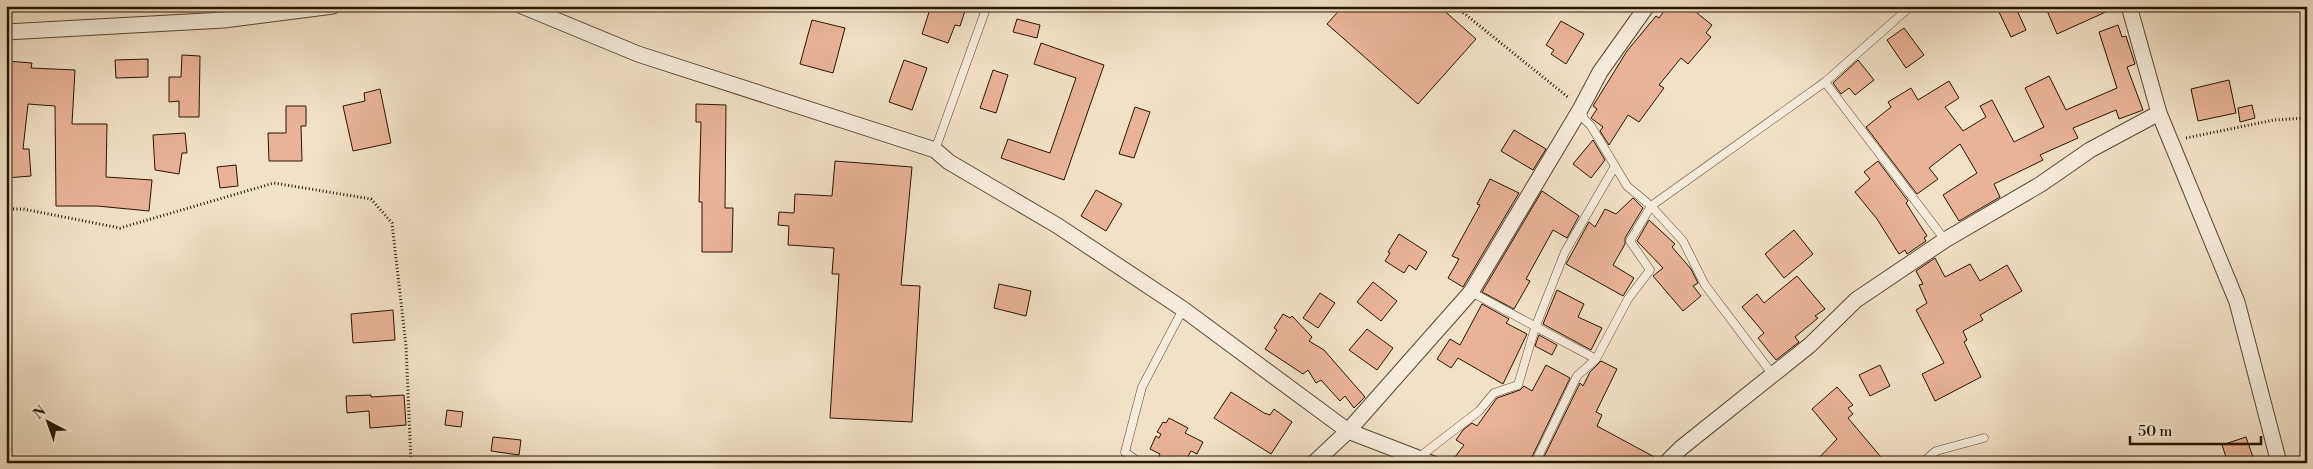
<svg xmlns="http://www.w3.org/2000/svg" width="2313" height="469" font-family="'Libre Bodoni',serif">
  <rect width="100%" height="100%" fill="#f3e1c7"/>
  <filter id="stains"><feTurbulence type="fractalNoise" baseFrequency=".004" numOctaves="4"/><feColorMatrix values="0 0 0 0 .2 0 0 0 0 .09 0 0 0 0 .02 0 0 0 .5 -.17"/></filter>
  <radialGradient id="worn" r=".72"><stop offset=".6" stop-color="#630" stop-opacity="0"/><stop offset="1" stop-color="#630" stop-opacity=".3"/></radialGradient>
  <path fill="#e9b399" stroke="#261500" d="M931,6H952L965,11L960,26L955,25L948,43L922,34Z
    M1343,6H1439L1476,39L1418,104L1327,24Z
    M1668,6H1702L1697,13L1712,25L1706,33L1711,37L1688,64L1681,58L1659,85L1664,88L1639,122L1628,115L1609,145L1600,131L1603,127L1591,118L1597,109L1593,106L1627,51L1656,16L1659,18Z
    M2006,6H2015L2026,30L2011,37L1998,10Z
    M2045,6H2119L2057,34Z
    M1017,19L1040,25L1037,38L1013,32Z
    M812,20L845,28L833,73L800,64Z
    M1561,21L1584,34L1566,64L1551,54L1554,50L1546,45Z
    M2118,25L2122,37L2126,36L2135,64L2127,67L2143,110L2119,119L2116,110L2073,128L2078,138L2040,155L2043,160L1994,184L2000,197L1959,221L1943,195L1977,173L1960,144L1929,168L1938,179L1917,194L1866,127L1891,107L1888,102L1911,88L1918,100L1949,81L1959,98L1945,107L1963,131L1986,117L1980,106L1992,100L2014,142L2044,127L2025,88L2049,76L2066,110L2117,88L2099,32Z
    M1904,28L1924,55L1906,68L1887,40Z
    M1041,43L1104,65L1064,180L1001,158L1008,139L1050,153L1076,78L1034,64Z
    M182,55L200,56L199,117H179V101L169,102V77H181Z
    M148,59V77L116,78L115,60Z
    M904,60L927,68L912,110L889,102Z
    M1858,60L1874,80L1855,95L1849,88L1841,94L1833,83Z
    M6,61L32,63L31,68L75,70L72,124H107L106,177L152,180L149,211L97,206H56L55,106L28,104L23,149H29L31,176L6,178Z
    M993,70L1008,75L996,113L980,108Z
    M2229,80L2236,113L2198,121L2191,89Z
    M380,89L391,143L353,151L343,106L365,101L364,93Z
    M696,104L726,105L725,208H733L732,252H702V202H699L701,122H696Z
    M2252,105L2255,118L2240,122L2238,108Z
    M286,106H306V126H301L302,161H269L268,133H286Z
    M1135,107L1150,112L1134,158L1119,154Z
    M1514,130L1546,149L1533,170L1501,151Z
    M185,133L187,153H182L179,174L155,170L153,135Z
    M1593,140L1605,160L1591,178L1573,164Z
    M835,161L912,167L901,285L920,286L912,422L830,418L839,274H832L834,248L788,245L789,226L778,225L779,212L794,213L795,194L832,196Z
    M1878,161L1908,201L1906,203L1927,236L1924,238L1926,241L1907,254L1905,250L1899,254L1877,219L1855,192L1870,179L1864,172Z
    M236,165L238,186L220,188L217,167Z
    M1490,179L1519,193L1463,287L1448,278L1459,259L1452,256L1480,205L1477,204Z
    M1096,190L1122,204L1106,231L1081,216Z
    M1542,191L1579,216L1567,238L1553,230L1526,279L1530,281L1514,309L1482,292Z
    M1633,198L1643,208L1625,238V244L1613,265L1634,278L1623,296L1566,264L1589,222L1595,227L1605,209L1616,214Z
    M1649,220L1675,244L1672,247L1691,269L1698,283L1693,286L1701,296L1683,311L1653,276L1663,268L1637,241Z
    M1794,230L1813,254L1784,278L1765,254Z
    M1399,234L1427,252L1416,270L1409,265L1404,273L1385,261L1390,253L1388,252Z
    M1935,258L1945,277L1970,264L1980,281L2007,265L2022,291L1980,315L1983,320L1963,331L1967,340L1964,342L1981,377L1935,401L1922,374L1944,363L1916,310L1927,303L1919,285L1923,284L1916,271Z
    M1797,276L1825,309L1815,316L1818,318L1795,337L1799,342L1776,360L1758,338L1764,333L1742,307L1757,294L1764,303Z
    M1373,282L1397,301L1381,321L1357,302Z
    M999,284L1031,291L1026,316L994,308Z
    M1557,290L1584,304L1578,317L1602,328L1591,350L1543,324Z
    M1320,293L1335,303L1318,328L1303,318Z
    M1482,304L1509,319L1506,323L1527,334L1503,384L1458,358L1451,368L1437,359L1450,339L1460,345Z
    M393,310L395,340L353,343L351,314Z
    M1283,314L1290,318L1292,316L1312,337L1309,341L1324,350L1365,397L1354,408L1345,396L1340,401L1321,380L1316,383L1308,370L1303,374L1265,349L1277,330L1274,328Z
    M1367,329L1393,348L1377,370L1349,350Z
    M1539,335L1557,345L1552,355L1535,346Z
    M1601,361L1617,369L1596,412L1602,415L1597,426L1658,459L1657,463H1541L1580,383L1583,386L1590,372Z
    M1546,365L1570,378L1529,463H1463L1455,457L1464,445L1456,440L1463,430L1472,423L1477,426L1497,398L1520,390L1524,386L1532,391Z
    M1880,365L1890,386L1870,396L1859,375Z
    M1837,387L1853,405L1848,408L1853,414L1848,418L1886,463H1814L1837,439L1812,409Z
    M1231,392L1264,413L1270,415L1274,409L1292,422L1271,454L1214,418Z
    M371,395V397L404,395L406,425L370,428L369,411L347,413L346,396Z
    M447,410L463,412L461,427L445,425Z
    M1169,418L1188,428L1185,433L1203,442L1197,454L1191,451L1184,463H1156L1160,454L1150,449L1156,436L1159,438L1161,434L1157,432L1163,422L1166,423Z
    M493,437L521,440L519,455L491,451Z
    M2246,437L2255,463H2228L2222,445Z"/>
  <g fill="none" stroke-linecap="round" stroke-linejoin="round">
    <g stroke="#594832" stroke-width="9">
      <path id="lane" d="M1825,82L1945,240
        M1581,110L1584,119L1591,126L1627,186L1651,206L1683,241L1705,285L1773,375
        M935,150L987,6
        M1471,292L1596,359
        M1418,458L1479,411L1494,393L1518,385L1535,328L1565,252L1615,166
        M1140,463L1125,452L1142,387L1183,309
        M1535,463L1577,376L1596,359L1628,299L1650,270L1630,241L1651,206L1825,82L1911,6
        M1922,463L1936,451L1984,438"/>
    </g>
    <g stroke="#594832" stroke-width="17">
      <path id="street" d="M522,6L638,54L935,150L949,162L1058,226L1183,309L1348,431L1431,463
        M2129,6L2159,113L2237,302L2279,463
        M6,32L224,20L333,6
        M1314,463L1348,431L1471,292L1581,108L1600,72L1647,6
        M1666,463L1681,448L1810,345L1856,300L1945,240L2041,184L2090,150L2159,113"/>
    </g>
    <path stroke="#261500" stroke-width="3" stroke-dasharray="1 2.5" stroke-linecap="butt" d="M1455,6L1569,98
      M2186,138L2274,120L2307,118
      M6,209H23L120,228L274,183L371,199L392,223L406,346L411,463"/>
    <use href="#lane" stroke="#f7ecdb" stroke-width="8"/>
    <use href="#street" stroke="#f7ecdb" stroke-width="15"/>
  </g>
  <rect width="2313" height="469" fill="none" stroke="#f3e1c7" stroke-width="25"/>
  <rect x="8" y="8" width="2298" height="454" fill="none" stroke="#261500" stroke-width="2.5"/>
  <rect x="12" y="12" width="2288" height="444" fill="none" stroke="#261500"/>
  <g transform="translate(48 422) rotate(319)" stroke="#f7ecdb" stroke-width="4" paint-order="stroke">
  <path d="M0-4L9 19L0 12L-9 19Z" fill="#261500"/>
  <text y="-8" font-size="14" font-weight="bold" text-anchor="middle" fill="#261500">N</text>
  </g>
  <path d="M2130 436v8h131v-8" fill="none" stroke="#261500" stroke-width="2.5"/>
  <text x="2138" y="436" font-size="15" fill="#261500" stroke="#f7ecdb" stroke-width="4" paint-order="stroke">50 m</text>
  <rect width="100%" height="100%" filter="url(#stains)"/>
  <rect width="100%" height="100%" fill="url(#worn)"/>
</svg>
